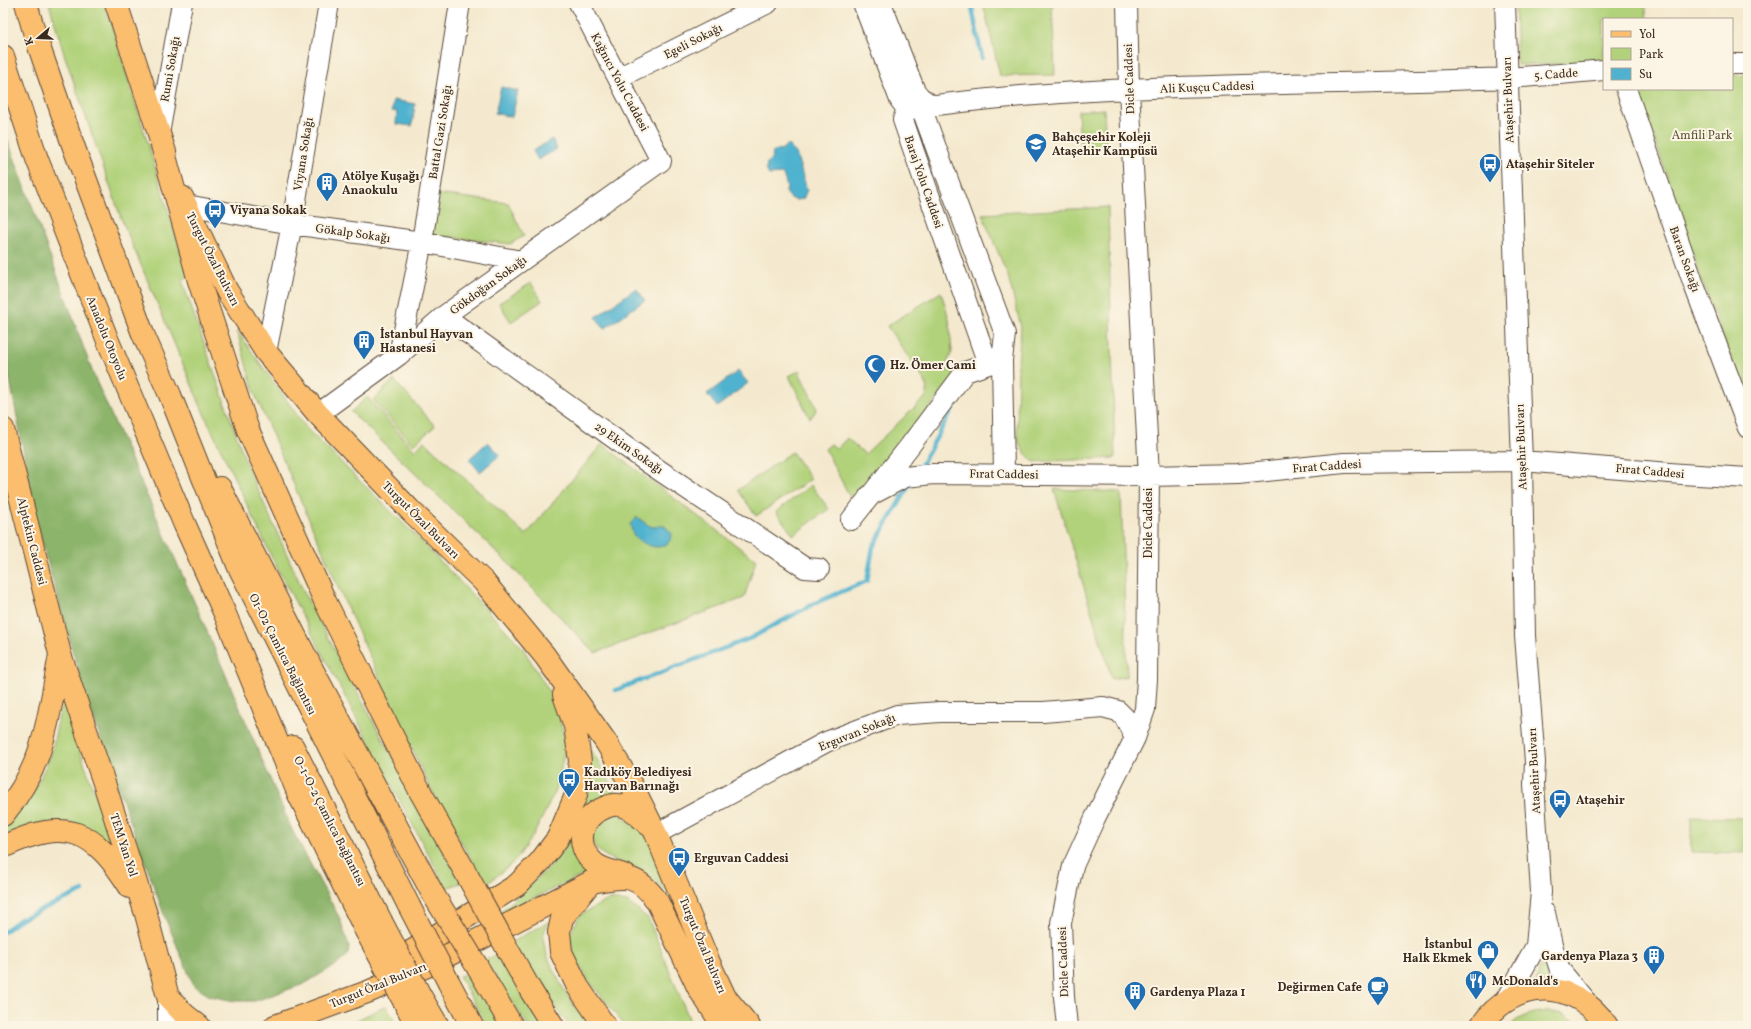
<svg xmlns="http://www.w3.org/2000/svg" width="1751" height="1029" font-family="Vollkorn,serif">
  <rect width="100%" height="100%" fill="#fcf5e5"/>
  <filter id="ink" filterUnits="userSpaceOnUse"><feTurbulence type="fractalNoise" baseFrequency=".025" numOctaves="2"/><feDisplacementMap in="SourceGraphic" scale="8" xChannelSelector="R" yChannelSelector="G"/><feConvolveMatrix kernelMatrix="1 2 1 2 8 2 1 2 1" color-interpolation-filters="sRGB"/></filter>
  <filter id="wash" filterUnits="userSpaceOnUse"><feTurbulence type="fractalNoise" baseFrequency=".012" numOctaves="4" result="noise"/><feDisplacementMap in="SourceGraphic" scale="16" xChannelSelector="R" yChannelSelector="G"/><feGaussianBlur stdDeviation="0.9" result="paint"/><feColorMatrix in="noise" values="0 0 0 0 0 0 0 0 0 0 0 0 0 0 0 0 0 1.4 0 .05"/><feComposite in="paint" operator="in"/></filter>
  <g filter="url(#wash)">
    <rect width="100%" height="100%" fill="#f4e9ce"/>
    <path fill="#b1d27a" stroke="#767e4c" d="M49,3H105L188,276L182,281L248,468L306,597L461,883L446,888L273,560L205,416L121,218L64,54Z
      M983,3H1052L1055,75L1000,76Z
      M1515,3H1645L1647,19H1604V62L1517,65Z
      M1748,75V404L1704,287L1638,89H1732V76Z
      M1104,109L1106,147L1080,148L1078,111Z
      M437,194L508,203L524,236L510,244L431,235Z
      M1108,207L1115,458L1034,462L1025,453L1019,443L1017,431L1018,363L1021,327L1008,276L982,214Z
      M531,283L542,301L511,322L499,303Z
      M941,292L949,319L952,352L945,368L957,374L853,503L825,449L831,444L837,449L847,438L865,454L927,396L926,383L887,326Z
      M237,331L307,429L417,537L522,647L555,701L566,744L557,788L535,832L516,860L486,885L430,788L342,596L254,392Z
      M801,370L800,374L817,409L810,419L789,376Z
      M394,380L435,426L413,445L373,400Z
      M367,397L415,451L424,441L526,535L602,444L756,560L744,598L595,653L508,563L351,412Z
      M792,452L811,479L756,516L738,490Z
      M811,485L829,509L793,535L776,512Z
      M1054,489L1121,492L1127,676L1112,679Z
      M62,701L113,844L72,822L40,823L3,836V831L33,793L51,755Z
      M582,735L618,795L588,808L592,871L497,915L550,867L570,838L581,812Z
      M615,811L649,836L671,896C662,887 654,878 643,872C627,863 578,855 596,826C599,821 609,815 615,811Z
      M1691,817L1745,818V853L1691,852Z
      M610,899L627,902L648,918L692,1026H625L589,981L573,957L570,934L580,915Z
      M550,921C548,925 545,929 544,933C539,955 575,1009 589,1026H569L510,943Z
      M1547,954L1566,994L1534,991L1543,955Z
      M496,955L546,1026H528L485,960Z
      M468,973L502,1026H487L459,976Z
      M386,1006L397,1026H344Z
      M1547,1011L1564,1014L1581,1026H1510C1520,1015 1533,1013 1547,1011Z"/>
    <path fill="#8cb46a" stroke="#646f44" d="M3,127L94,376L200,615L292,830L340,919L349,946L348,955L339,963L304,984L255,1001H234L210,996L194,986L164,915L85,695L38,528L3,343Z"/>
    <path fill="#50b2cf" stroke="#466e76" d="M501,87L518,91L512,117L495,113Z
      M393,100L415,104L412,126L396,124L397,112L392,111Z
      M552,139L557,149L538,160L533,151Z
      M788,145L796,153L807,190L803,199C794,201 791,200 786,192L787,187L783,174L769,175L766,170L767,163L772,158L773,152L777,150L783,149L785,146Z
      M636,288L645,300L604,329L596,317Z
      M738,371L748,383L717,407L707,394Z
      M488,442L500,455L480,472L469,459Z
      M637,517C641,520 646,524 650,526C661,530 660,518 672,534C669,555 642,547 633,534C632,531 631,527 630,524Z"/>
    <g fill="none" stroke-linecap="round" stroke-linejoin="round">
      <path stroke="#50b2cf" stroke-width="4.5" d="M971,3L982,58
        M919,469L963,390
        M616,690L751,638L815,603L867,581L873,547L911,482
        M3,932L21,919L83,891"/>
    </g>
  </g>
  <g filter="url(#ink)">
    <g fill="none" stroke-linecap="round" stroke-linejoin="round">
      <g stroke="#574738" stroke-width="22">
        <path id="minor" d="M863,3L900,100L907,109
          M881,3L915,91L920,97L931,105
          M1505,3L1522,461L1525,636L1535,762L1534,784L1541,892L1536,946L1505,1001
          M1732,64H1748
          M618,78L768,3
          M1626,89L1694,285L1748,428
          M921,107L1005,334L1002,360L1004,474
          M907,109C1106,80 1307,87 1506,78C1539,76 1571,73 1604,70
          M907,109L903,120L988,364
          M159,134L182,3
          M186,205L292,224L422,242L521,261
          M444,316L647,462L805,568L819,569
          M266,352L292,224L329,3
          M399,355L422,242L460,3
          M318,414L399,355L444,316L661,161L579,3
          M869,496L905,477L933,474L1149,476L1238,474L1344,463L1522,461L1682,474L1748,478
          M851,520L909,447L965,372L1000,360
          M656,834L826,742L897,715L940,712H1043L1103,707L1118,711L1125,718L1135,738
          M1545,913L1552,945L1560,970L1588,1004
          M168,997V1026
          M1067,1026L1064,997L1061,923L1073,866L1095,818L1135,738L1145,709L1147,679L1149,476L1129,89L1127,3"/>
      </g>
      <g stroke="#574738" stroke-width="24">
        <path id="major" d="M116,3L165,152
          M182,197L227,291L266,352L318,414L410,510L484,582L545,656L606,742L636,793L656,834L707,958L725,997L749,1026
          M3,429L60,654L104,783L146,914L168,997L185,1015L199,1026
          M3,815C46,764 48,717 60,655
          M3,847C67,816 94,830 130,887
          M626,876C616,872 602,870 594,863C574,846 580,817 604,808C608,806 614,804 619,805C631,807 640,817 649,825
          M385,968L517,885L540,862L558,838L576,795L580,761L575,726L564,695
          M275,1026L370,991L427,966L591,882C624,876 636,872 657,901L699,989L720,1021L725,1026
          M1481,1026C1514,978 1574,977 1607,1026"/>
      </g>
      <g stroke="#574738" stroke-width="24">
        <path id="highway" d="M26,3L35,35L73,145L143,334L170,395L238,565L409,906
          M3,56L37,159L108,341L184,523L225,614L299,795L365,929
          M159,134L199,281L248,430L325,601L421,793L468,877
          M220,488L312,669L433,894
          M293,747L381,921
          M591,882L562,918L559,932L561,952L578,987L605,1026
          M514,961L531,991L553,1026
          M478,968L512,1026
          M449,983L472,1026
          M421,997L438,1026
          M406,1005L417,1026"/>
      </g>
      <use href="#minor" stroke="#fff" stroke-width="20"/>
      <use href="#major" stroke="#fbbd6e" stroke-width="22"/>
      <use href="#highway" stroke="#fbbd6e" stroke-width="22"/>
      <g stroke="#574738" stroke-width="24" stroke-linecap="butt">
        <path id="highway-bridge" d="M468,877L514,961
          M433,894L478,968
          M409,906L449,983
          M381,921L421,997
          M365,929L406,1005"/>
      </g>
      <use href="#highway-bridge" stroke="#fbbd6e" stroke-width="22"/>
    </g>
  </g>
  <defs>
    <g id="school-pin" transform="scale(1.15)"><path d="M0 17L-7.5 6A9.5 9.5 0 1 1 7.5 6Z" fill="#1f6fb2" stroke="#fcf5e5"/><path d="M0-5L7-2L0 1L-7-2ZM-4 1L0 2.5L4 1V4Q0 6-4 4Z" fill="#fff"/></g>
    <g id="bus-pin" transform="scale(1.15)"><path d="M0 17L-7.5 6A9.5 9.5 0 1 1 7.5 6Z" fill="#1f6fb2" stroke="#fcf5e5"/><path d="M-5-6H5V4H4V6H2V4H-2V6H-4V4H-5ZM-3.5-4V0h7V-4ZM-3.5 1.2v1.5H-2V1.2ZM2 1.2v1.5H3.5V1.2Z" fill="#fff"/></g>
    <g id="building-pin" transform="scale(1.15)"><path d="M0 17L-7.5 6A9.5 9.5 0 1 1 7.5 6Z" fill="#1f6fb2" stroke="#fcf5e5"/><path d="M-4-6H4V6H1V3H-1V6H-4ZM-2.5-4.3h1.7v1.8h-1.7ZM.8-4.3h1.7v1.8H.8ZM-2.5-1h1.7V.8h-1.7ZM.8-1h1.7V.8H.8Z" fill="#fff"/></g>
    <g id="mosque-pin" transform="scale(1.15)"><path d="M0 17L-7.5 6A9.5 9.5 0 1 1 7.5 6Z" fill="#1f6fb2" stroke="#fcf5e5"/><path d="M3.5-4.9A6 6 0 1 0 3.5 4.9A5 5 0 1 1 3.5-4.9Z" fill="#fff"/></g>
    <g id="shop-pin" transform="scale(1.15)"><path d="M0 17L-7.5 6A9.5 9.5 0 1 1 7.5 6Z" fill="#1f6fb2" stroke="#fcf5e5"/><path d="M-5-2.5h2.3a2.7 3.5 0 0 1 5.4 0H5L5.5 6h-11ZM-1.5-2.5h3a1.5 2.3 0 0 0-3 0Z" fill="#fff"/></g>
    <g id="restaurant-pin" transform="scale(1.15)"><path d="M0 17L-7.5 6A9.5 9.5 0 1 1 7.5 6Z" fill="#1f6fb2" stroke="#fcf5e5"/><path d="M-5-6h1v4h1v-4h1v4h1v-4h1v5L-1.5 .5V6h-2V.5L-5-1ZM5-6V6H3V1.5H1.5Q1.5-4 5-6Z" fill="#fff"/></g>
    <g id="cafe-pin" transform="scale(1.15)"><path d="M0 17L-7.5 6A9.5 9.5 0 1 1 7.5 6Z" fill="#1f6fb2" stroke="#fcf5e5"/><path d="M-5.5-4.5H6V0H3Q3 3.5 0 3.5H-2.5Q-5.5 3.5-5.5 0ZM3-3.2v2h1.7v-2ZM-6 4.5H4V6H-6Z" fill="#fff"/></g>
  </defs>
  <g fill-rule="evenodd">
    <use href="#school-pin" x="1036" y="144"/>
    <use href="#bus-pin" x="1490" y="164"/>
    <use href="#building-pin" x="327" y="183"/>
    <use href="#bus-pin" x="215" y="210"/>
    <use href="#building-pin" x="364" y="341"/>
    <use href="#mosque-pin" x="875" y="365"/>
    <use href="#bus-pin" x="569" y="779"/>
    <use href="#bus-pin" x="1560" y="800"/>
    <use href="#bus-pin" x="679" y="858"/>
    <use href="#shop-pin" x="1488" y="951"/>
    <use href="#building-pin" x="1654" y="956"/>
    <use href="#restaurant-pin" x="1476" y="981"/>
    <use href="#cafe-pin" x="1378" y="987"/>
    <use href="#building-pin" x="1135" y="992"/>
  </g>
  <g text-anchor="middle" stroke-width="4" stroke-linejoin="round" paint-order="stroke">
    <g font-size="12" fill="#3b2a1e" stroke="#fcf5e5">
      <text transform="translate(693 41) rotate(-27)" y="4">Egeli Sokağı</text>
      <text transform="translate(170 69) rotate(-80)" y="4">Rumi Sokağı</text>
      <text transform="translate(1556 74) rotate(-4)" y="4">5. Cadde</text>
      <text transform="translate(1129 79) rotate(-92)" y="4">Dicle Caddesi</text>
      <text transform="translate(620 82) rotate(62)" y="4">Kağnıcı Yolu Caddesi</text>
      <text transform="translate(1207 87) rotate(-2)" y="4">Ali Kuşçu Caddesi</text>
      <text transform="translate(1508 100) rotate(-92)" y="4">Ataşehir Bulvarı</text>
      <text transform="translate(440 132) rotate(-81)" y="4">Battal Gazi Sokağı</text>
      <text transform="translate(303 154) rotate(-81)" y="4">Viyana Sokağı</text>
      <text transform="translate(924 182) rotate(71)" y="4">Baraj Yolu Caddesi</text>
      <text transform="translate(353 233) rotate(8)" y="4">Gökalp Sokağı</text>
      <text transform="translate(213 259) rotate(63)" y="4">Turgut Özal Bulvarı</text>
      <text transform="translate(1685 259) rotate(70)" y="4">Baran Sokağı</text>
      <text transform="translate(488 285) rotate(-36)" y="4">Gökdoğan Sokağı</text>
      <text transform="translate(107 338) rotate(68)" y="4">Anadolu Otoyolu</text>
      <text transform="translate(1521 447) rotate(-92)" y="4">Ataşehir Bulvarı</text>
      <text transform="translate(629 448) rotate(35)" y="4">29 Ekim Sokağı</text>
      <text transform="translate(1327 466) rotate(-4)" y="4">Fırat Caddesi</text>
      <text transform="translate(1650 471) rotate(5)" y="4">Fırat Caddesi</text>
      <text transform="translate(1004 474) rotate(1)" y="4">Fırat Caddesi</text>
      <text transform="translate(421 520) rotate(45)" y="4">Turgut Özal Bulvarı</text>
      <text transform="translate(1148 523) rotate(-90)" y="4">Dicle Caddesi</text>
      <text transform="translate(32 541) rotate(76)" y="4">Alptekin Caddesi</text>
      <text transform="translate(283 654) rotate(63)" y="4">O1-O2 Çamlıca Bağlantısı</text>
      <text transform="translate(857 732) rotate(-22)" y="4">Erguvan Sokağı</text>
      <text transform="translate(1534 771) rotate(-93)" y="4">Ataşehir Bulvarı</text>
      <text transform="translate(330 821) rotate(63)" y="4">O-1-O-2 Çamlıca Bağlantısı</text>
      <text transform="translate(124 845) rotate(72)" y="4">TEM Yan Yol</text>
      <text transform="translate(703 945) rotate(67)" y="4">Turgut Özal Bulvarı</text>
      <text transform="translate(1063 962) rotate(-92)" y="4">Dicle Caddesi</text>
      <text transform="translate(378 985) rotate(-22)" y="4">Turgut Özal Bulvarı</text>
    </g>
    <g font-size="12" fill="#585435" stroke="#fcf5e5">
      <text x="1702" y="139">Amfili Park</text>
    </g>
    <g font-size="12" font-weight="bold" fill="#3b2a1e" stroke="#fcf5e5" text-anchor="start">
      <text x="1052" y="141">Bahçeşehir Koleji<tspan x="1052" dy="14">Ataşehir Kampüsü</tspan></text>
      <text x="1506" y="168">Ataşehir Siteler</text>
      <text x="342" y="180">Atölye Kuşağı<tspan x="342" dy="14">Anaokulu</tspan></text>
      <text x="230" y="214">Viyana Sokak</text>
      <text x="380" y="338">İstanbul Hayvan<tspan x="380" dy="14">Hastanesi</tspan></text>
      <text x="890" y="369">Hz. Ömer Cami</text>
      <text x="584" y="776">Kadıköy Belediyesi<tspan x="584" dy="14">Hayvan Barınağı</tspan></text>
      <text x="1576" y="804">Ataşehir</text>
      <text x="694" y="862">Erguvan Caddesi</text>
      <text x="1472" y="948" text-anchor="end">İstanbul<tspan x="1472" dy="14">Halk Ekmek</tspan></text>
      <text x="1638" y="960" text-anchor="end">Gardenya Plaza 3</text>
      <text x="1492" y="985">McDonald's</text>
      <text x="1362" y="991" text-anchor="end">Değirmen Cafe</text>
      <text x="1150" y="996">Gardenya Plaza 1</text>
    </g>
  </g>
  <rect width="1751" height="1029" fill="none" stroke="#fcf5e5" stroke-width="16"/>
  <rect x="1603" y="18" width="130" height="72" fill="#fcf5e5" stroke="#afa495"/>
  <rect x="1611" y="31" width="20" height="6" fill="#fbbd6e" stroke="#afa495"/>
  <text x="1639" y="38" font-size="12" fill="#3b2a1e">Yol</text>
  <rect x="1611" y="48" width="20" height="12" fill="#b1d27a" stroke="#afa495"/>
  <text x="1639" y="58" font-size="12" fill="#3b2a1e">Park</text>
  <rect x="1611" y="68" width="20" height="12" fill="#50b2cf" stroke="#afa495"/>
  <text x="1639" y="78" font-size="12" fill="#3b2a1e">Su</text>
  <g transform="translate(38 38) rotate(251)" stroke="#fcf5e5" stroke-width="3" paint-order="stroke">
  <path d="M0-3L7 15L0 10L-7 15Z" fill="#3b2a1e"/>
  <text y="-6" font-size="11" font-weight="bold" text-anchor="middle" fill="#3b2a1e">K</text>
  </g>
</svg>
